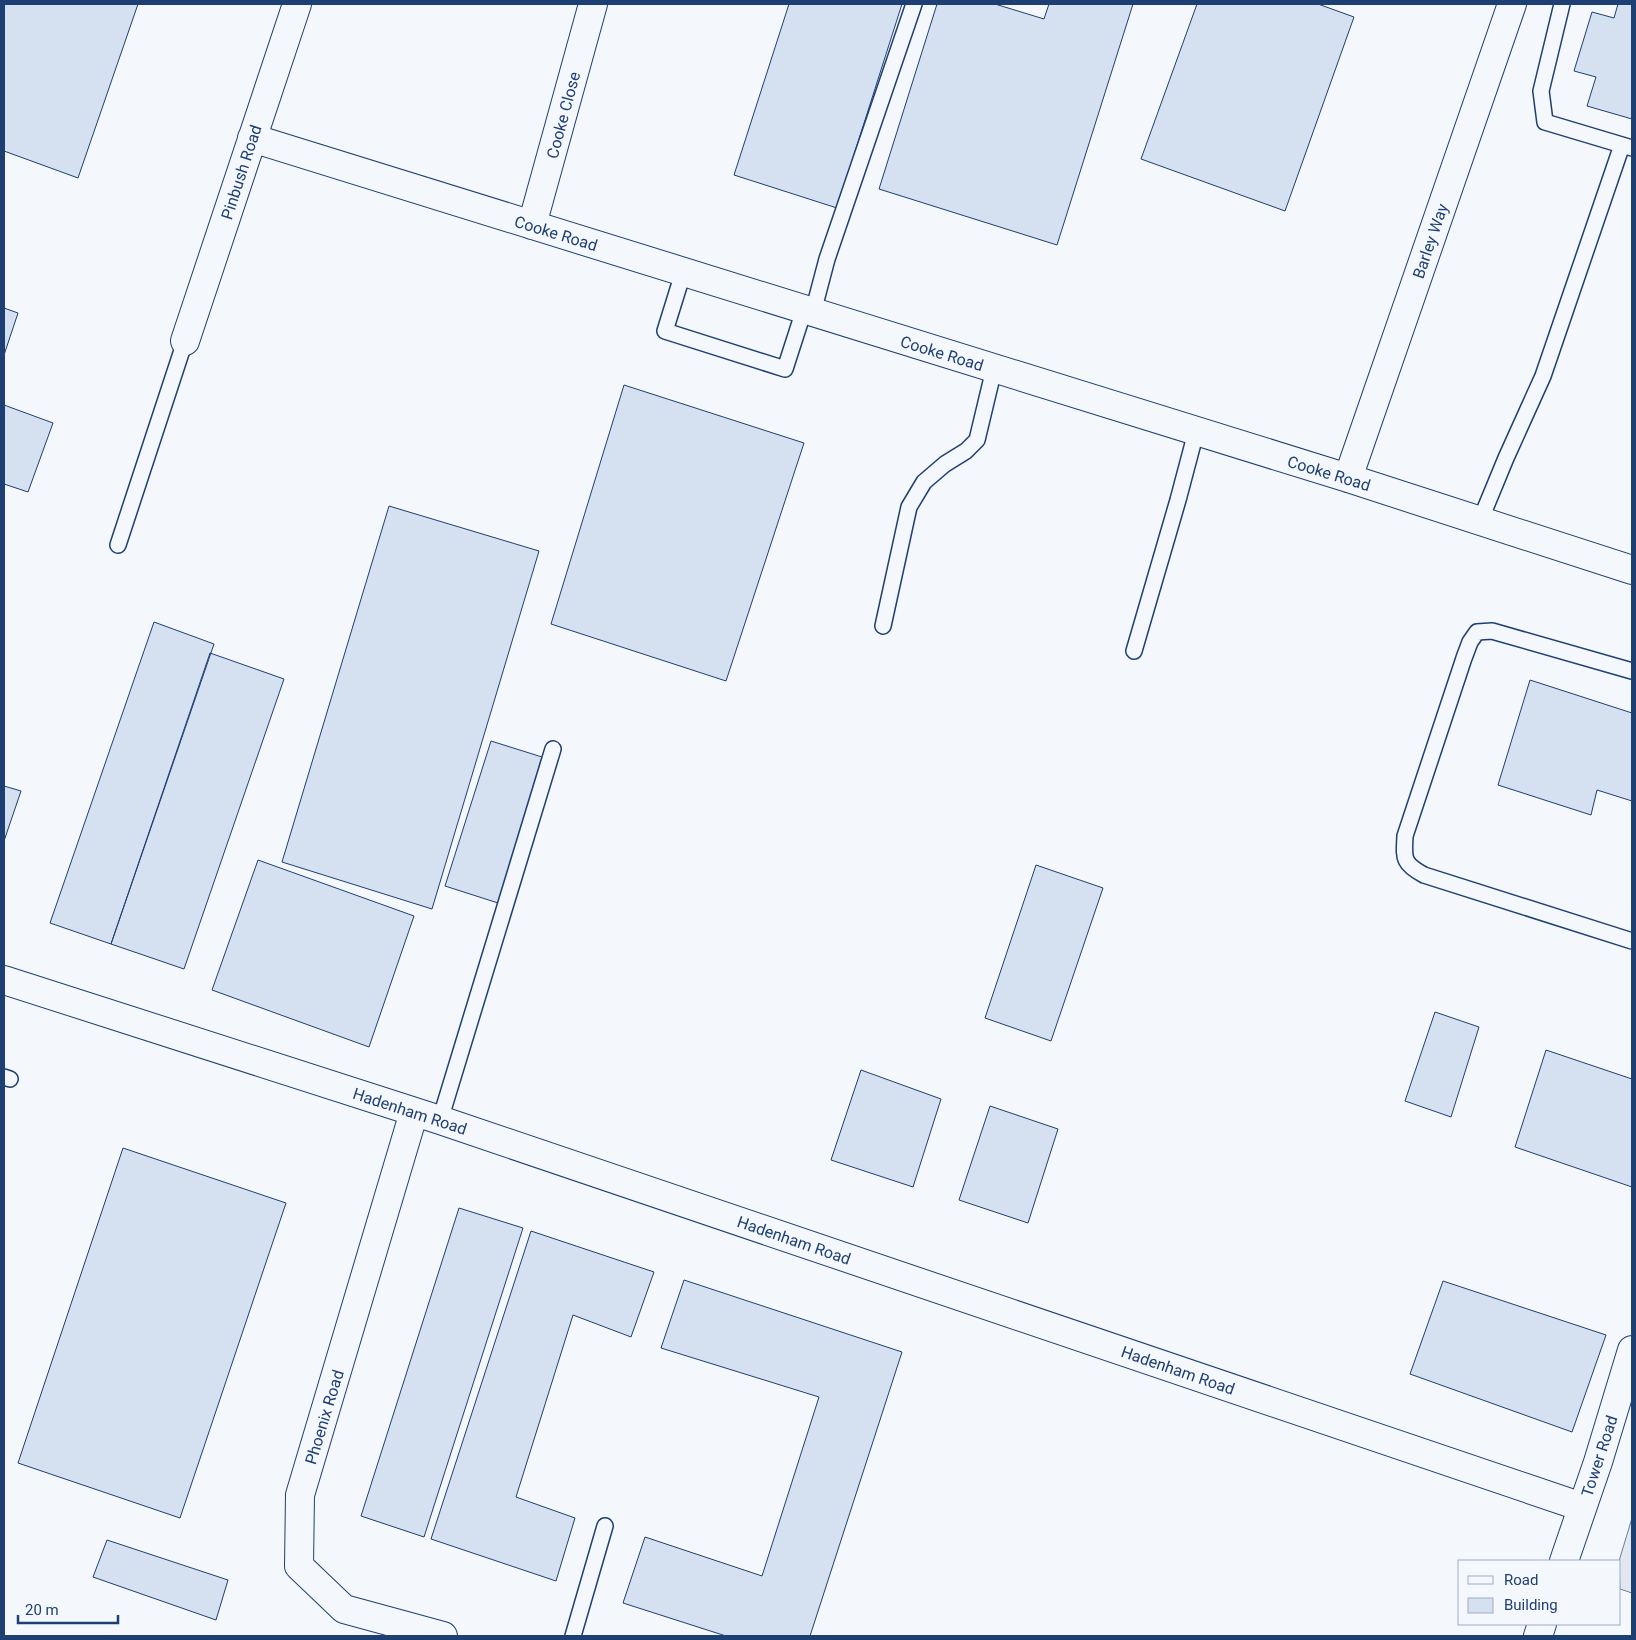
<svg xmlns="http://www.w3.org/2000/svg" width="1636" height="1640" font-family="Roboto,sans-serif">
  <rect width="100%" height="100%" fill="#f4f7fb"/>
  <path fill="#e3e8f0" stroke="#687fa3" d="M1632,1518V1593L1620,1589L1619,1561Z"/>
  <path fill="#d5e0f0" stroke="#1d3f73" d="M4,4H138L78,178L4,151Z
    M789,4H902L837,208L734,175Z
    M937,4H995L1044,19L1049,4H1133L1057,245L879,189Z
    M1197,4H1318L1354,17L1285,211L1141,159Z
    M1618,4H1632V119L1587,106L1596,77L1574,71L1592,12L1614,18Z
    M4,308L18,313L4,355Z
    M624,385L804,443L726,681L551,624Z
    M4,405L53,423L28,492L4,484Z
    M389,506L539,551L432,909L282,862Z
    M154,622L214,644L111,944L50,923Z
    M210,653L284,679L184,969L111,944Z
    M1530,680L1632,713V801L1597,790L1591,815L1498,785Z
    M491,741L542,757L498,903L445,886Z
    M4,786L21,791L4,841Z
    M258,860L414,916L369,1047L212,990Z
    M1036,865L1103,888L1051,1041L985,1018Z
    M1435,1012L1479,1027L1451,1117L1405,1101Z
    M1546,1050L1632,1079V1187L1515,1147Z
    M861,1070L941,1099L913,1187L831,1160Z
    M990,1106L1058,1129L1028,1223L959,1200Z
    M123,1148L286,1203L180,1518L18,1463Z
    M459,1208L523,1228L424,1537L361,1516Z
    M531,1231L654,1272L631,1337L573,1315L516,1497L575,1518L556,1581L431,1539Z
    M684,1280L902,1352L810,1636H726L623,1603L645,1537L762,1576L819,1397L661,1348Z
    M1443,1281L1606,1335L1572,1432L1410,1374Z
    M107,1540L228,1580L216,1620L93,1577Z"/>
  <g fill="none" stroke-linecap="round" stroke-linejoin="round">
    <g stroke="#1d3f73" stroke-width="18">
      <path id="lane" d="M1562,4L1541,91L1545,122L1632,148
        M683,273L665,331L785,369L804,310
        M813,312L827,259L914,4
        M1480,521L1506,458L1543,376L1622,145
        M118,545L185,341
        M883,626L909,507L924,482L945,464L966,451L977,440L994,369
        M1134,651L1178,500L1196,432
        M1632,671L1492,631L1477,632L1470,642L1464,658L1405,836C1404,858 1402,863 1424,875L1632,941
        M4,1077L10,1079
        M440,1120L553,749
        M573,1636L605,1526"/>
    </g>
    <g stroke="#1d3f73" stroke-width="30">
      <path id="street" d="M252,138L1348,478L1632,570
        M532,225L593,4
        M185,341L297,4
        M1348,478L1512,4
        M4,980L440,1120L1582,1507
        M414,1112L300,1495L299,1566L344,1609L443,1636"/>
    </g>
    <g stroke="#1d3f73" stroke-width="30">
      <path id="secondary" d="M1564,1561L1598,1462L1632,1350
        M1538,1636L1542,1624"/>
    </g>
    <use href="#lane" stroke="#f4f7fb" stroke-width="15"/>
    <use href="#street" stroke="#f4f7fb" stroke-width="28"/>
    <use href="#secondary" stroke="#f4f7fb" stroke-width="28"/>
  </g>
  <g text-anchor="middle" stroke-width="4" stroke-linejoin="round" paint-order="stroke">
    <g font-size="16" fill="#1d3f73" stroke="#f4f7fb">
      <text transform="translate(563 115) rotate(-75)" y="6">Cooke Close</text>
      <text transform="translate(241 172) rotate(-72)" y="6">Pinbush Road</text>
      <text transform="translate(556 233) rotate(17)" y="6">Cooke Road</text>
      <text transform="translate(1430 241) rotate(-71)" y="6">Barley Way</text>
      <text transform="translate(942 353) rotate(17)" y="6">Cooke Road</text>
      <text transform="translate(1329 473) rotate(17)" y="6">Cooke Road</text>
      <text transform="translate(410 1111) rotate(18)" y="6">Hadenham Road</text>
      <text transform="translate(794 1240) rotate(19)" y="6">Hadenham Road</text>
      <text transform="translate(1178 1370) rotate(19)" y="6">Hadenham Road</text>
      <text transform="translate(324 1417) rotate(-73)" y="6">Phoenix Road</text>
      <text transform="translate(1599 1456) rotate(-72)" y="6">Tower Road</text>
    </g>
  </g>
  <rect width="1636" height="1640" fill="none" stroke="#1d3f73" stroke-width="10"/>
  <rect x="1458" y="1560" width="162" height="65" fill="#f4f7fb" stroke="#9eadc5"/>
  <rect x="1468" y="1576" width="25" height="8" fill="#f4f7fb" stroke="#9eadc5"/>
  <text x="1504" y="1585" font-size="15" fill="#1d3f73">Road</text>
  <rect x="1468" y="1598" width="25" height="15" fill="#d5e0f0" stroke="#9eadc5"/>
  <text x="1504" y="1610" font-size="15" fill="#1d3f73">Building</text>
  <path d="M18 1615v8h100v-8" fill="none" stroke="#1d3f73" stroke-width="2.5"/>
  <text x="25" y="1615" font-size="15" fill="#1d3f73" stroke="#f4f7fb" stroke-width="4" paint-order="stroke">20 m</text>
</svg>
